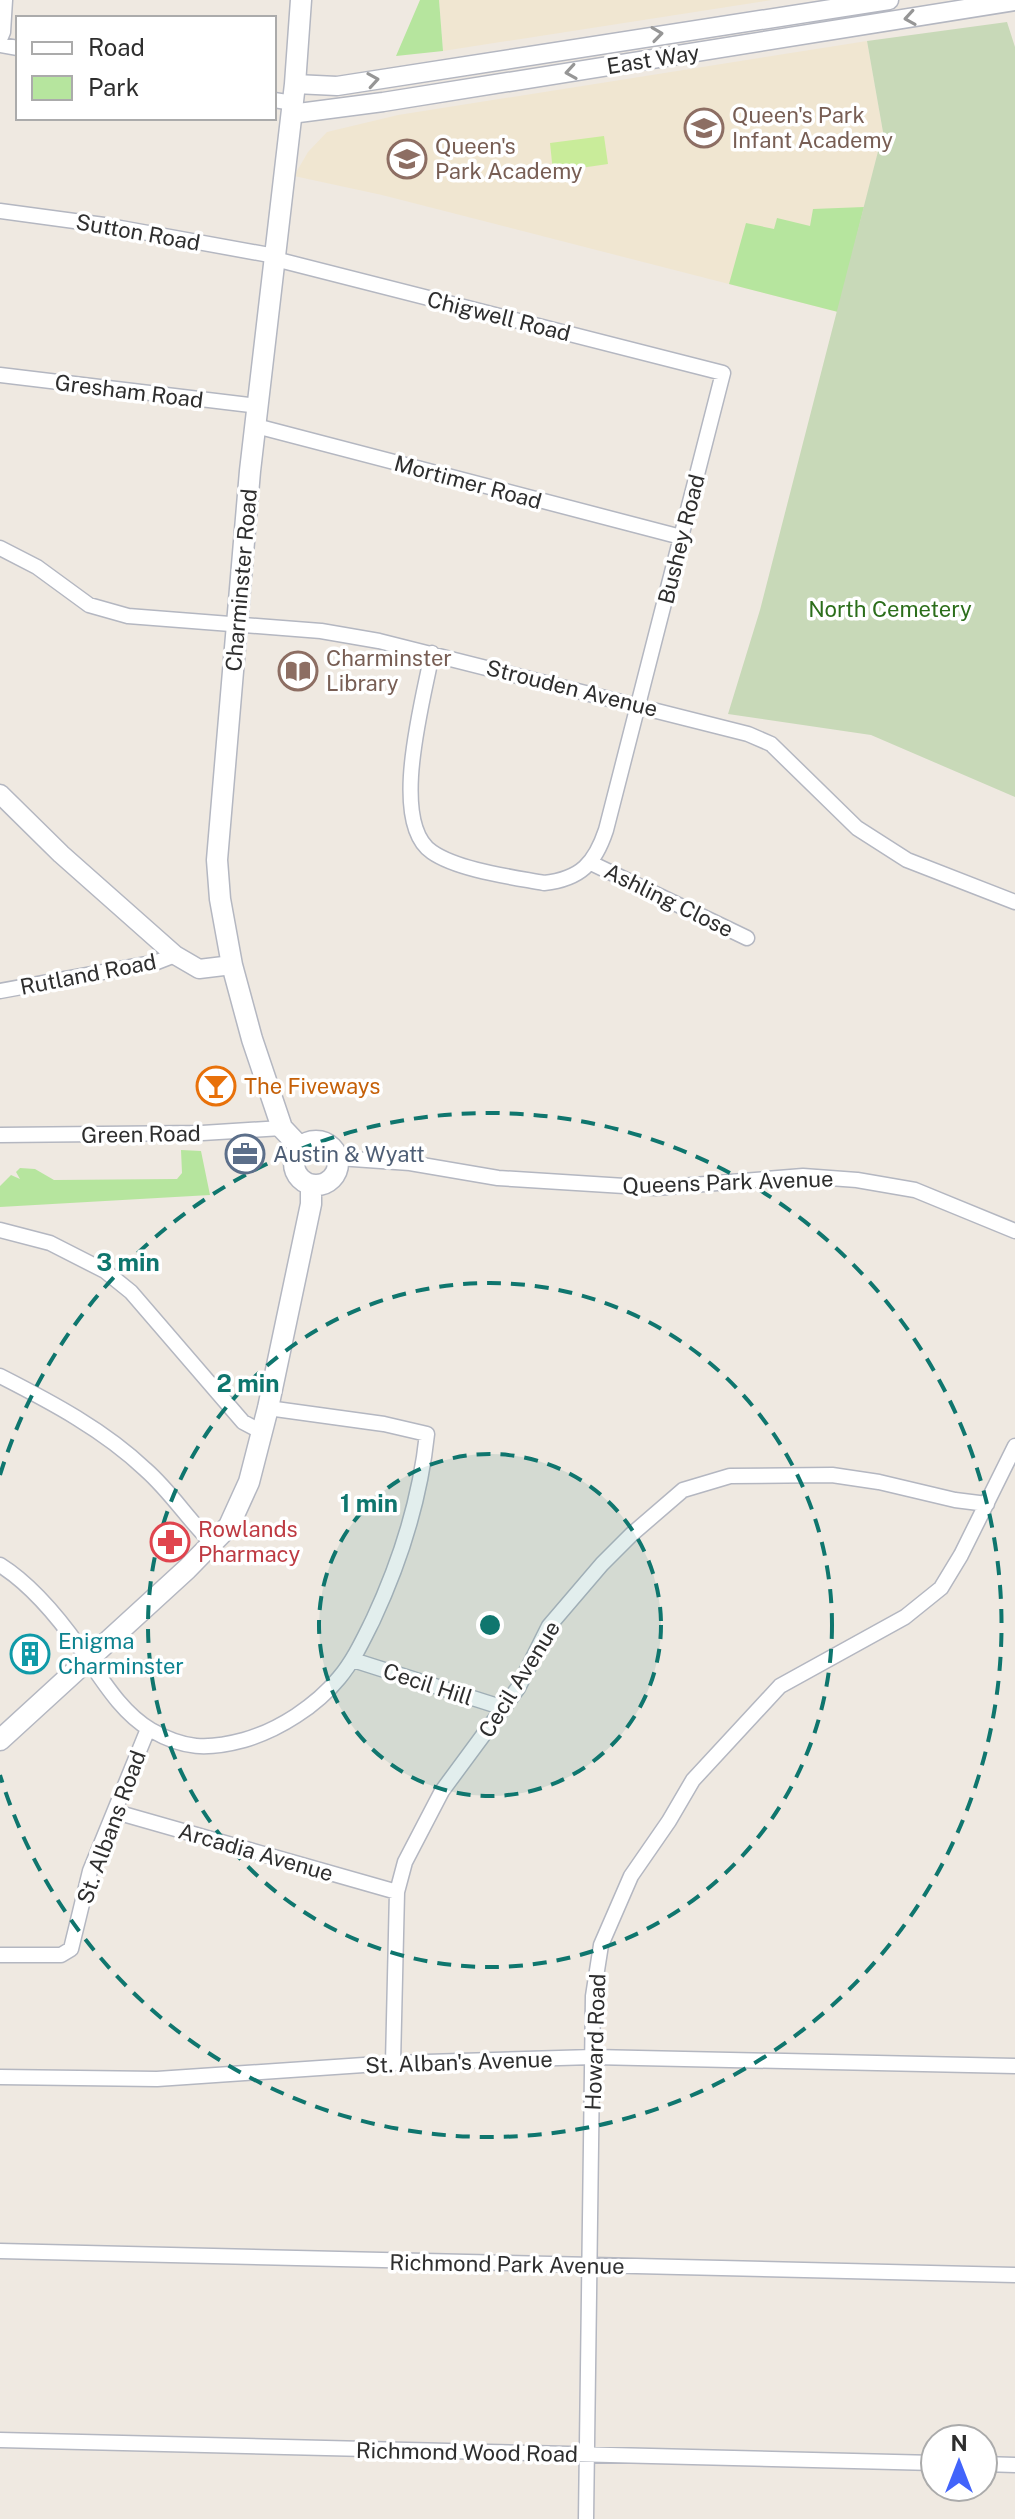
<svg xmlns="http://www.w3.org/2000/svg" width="1015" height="2519" font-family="'Public Sans',sans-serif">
  <rect width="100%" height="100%" fill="#efe9e1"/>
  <path fill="#f0e6d1" d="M439,0H772L443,51Z
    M867,41L883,132L838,312L382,195L294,176L308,152L327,132L398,115Z"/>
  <path fill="#b6e59e" d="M420,0H439L443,51L396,56Z
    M864,207L838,312L729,284L746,223L774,229L777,218L810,226L813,209Z
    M181,1150L201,1151L210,1195L0,1207V1186L11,1175L20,1179L16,1172L20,1168L35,1169L54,1180L177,1179L182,1173Z"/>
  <path fill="#c8d9b8" d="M1007,22L1015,47V797L871,735L728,714L760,610L883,132L867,41Z"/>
  <path fill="#c9ec9a" d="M604,136L608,164L553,172L550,143Z"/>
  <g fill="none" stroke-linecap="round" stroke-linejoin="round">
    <g stroke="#b4b7c1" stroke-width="17">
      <path id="minor" d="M0,39L3,32L5,0
        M0,45L18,48
        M274,100L293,103
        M0,211L104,225L275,256
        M275,259L723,373L606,830C595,863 581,879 544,883C512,877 458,870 432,852C388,822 424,698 432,653
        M0,375L258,406
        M256,426L681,537
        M0,548L37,567L89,605L128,616L321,631L379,641L748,734L771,744L857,828L907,860L1015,902
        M591,863L747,938
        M0,991L157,962L175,955
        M0,1135L202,1133L282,1128
        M338,1158L410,1163L498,1178L656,1188L803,1176L857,1180L915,1190L1015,1231
        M0,1230L50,1243L105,1271L131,1292L243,1422L262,1432
        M0,1376C51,1402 104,1430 146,1470C171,1492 189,1521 213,1544
        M0,1565C32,1585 58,1617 80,1648C100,1676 120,1712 151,1730C184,1749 207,1750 244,1740C279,1730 316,1706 339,1678C354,1660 363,1640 373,1620C401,1560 420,1500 427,1434L384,1424L268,1408
        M353,1660L504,1708
        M116,1812L397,1892
        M0,1955H61L71,1949L90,1871L148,1729
        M393,2063L397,1892L405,1862L442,1791L518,1688L549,1626L602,1564L632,1534L683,1490L730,1476L832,1475L879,1482L955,1500L987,1504
        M0,2077L157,2079L393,2063L593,2057L1015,2066
        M0,2251L1015,2275
        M0,2440L935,2463
        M983,2464L1015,2465
        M586,2519L593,1996L601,1945L631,1876L669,1821L693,1780L780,1686L905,1617L941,1588L961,1555L1015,1446"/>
    </g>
    <g stroke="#b4b7c1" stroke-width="21">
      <path id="tertiary" d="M295,84L337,86L889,0
        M291,114L383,102L1015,1
        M0,794L61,854L175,955L199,969L232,965"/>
    </g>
    <g stroke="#b4b7c1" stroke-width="23">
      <path id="secondary" d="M294 1163a22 22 0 1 1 44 0a22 22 0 1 1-44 0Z
        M300,1147L282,1128L252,1039L232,965L220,899L217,860L250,471L295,84L301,0
        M0,1740L187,1569L229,1526L249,1482L268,1408L311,1204V1185"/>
    </g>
    <use href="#minor" stroke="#fff" stroke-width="14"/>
    <use href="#tertiary" stroke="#fff" stroke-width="18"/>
    <use href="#secondary" stroke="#fff" stroke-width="20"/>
  </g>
  <defs><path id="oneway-chevron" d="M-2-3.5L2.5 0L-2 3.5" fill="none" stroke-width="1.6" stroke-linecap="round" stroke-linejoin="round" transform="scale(2)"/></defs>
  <g stroke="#969696">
    <use href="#oneway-chevron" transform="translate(910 18) rotate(171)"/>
    <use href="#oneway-chevron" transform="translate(657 34) rotate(-8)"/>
    <use href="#oneway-chevron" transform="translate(571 72) rotate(171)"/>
    <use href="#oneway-chevron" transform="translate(373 80) rotate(-9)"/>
  </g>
  <circle cx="490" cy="1625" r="171" fill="#0f766e" fill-opacity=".12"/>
  <g fill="none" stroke="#0f766e" stroke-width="4" stroke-dasharray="14 10">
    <circle cx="490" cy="1625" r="171"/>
    <circle cx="490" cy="1625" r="342"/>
    <path d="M0 1475A512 512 0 1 1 0 1775"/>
  </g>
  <defs>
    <g id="school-ring" transform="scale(2)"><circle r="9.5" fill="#fff" stroke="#8d6e63" stroke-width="1.5"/><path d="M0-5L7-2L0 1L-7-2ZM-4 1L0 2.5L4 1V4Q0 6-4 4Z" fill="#8d6e63"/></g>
    <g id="library-ring" transform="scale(2)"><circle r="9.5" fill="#fff" stroke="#8d6e63" stroke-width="1.5"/><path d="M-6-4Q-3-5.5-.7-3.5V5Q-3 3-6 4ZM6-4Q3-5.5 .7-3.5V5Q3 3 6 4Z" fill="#8d6e63"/></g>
    <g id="bar-ring" transform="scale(2)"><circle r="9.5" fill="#fff" stroke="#e8710a" stroke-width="1.5"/><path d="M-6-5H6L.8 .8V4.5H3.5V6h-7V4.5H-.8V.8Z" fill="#e8710a"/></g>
    <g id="office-ring" transform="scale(2)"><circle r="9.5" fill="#fff" stroke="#5c6f8a" stroke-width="1.5"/><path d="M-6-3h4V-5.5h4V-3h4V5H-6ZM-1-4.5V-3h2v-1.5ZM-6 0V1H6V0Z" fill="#5c6f8a"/></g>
    <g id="pharmacy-ring" transform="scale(2)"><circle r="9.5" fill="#fff" stroke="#e0444e" stroke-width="1.5"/><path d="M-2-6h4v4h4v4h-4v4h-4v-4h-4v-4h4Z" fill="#e0444e"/></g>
    <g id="building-ring" transform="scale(2)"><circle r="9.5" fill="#fff" stroke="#0f9aa8" stroke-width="1.5"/><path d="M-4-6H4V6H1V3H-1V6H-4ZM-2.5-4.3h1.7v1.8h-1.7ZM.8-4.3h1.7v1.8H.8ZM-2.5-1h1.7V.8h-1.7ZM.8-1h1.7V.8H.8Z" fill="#0f9aa8"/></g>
  </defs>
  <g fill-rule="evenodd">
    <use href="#school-ring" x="704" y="128"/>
    <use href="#school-ring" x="407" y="159"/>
    <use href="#library-ring" x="298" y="671"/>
    <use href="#bar-ring" x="216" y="1086"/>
    <use href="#office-ring" x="245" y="1154"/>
    <use href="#pharmacy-ring" x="170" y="1542"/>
    <use href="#building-ring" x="30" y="1654"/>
  </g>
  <g text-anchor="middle" stroke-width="7" stroke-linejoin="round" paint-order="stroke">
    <g font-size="22" fill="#2e2e2e" stroke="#fff">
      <text transform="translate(653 59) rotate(-9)" y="8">East Way</text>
      <text transform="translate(138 232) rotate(10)" y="8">Sutton Road</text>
      <text transform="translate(499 316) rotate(14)" y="8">Chigwell Road</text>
      <text transform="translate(129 391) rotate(7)" y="8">Gresham Road</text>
      <text transform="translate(468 482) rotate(15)" y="8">Mortimer Road</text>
      <text transform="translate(681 539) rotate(-76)" y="8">Bushey Road</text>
      <text transform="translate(241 580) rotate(-85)" y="8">Charminster Road</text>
      <text transform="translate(572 688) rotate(14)" y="8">Strouden Avenue</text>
      <text transform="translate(669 900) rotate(26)" y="8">Ashling Close</text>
      <text transform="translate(88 974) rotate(-11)" y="8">Rutland Road</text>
      <text transform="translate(141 1134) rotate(-1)" y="8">Green Road</text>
      <text transform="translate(728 1182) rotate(-2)" y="8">Queens Park Avenue</text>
      <text transform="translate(519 1679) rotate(-58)" y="8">Cecil Avenue</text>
      <text transform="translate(428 1684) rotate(18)" y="8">Cecil Hill</text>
      <text transform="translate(111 1827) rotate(-70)" y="8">St. Albans Road</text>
      <text transform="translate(256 1852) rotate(16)" y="8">Arcadia Avenue</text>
      <text transform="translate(595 2042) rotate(-88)" y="8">Howard Road</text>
      <text transform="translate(459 2062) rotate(-2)" y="8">St. Alban's Avenue</text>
      <text transform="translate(507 2264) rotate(1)" y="8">Richmond Park Avenue</text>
      <text transform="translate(467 2452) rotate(1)" y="8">Richmond Wood Road</text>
    </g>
    <g font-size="22" fill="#785e54" stroke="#fff" text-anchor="start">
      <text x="732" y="123">Queen's Park<tspan x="732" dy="25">Infant Academy</tspan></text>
      <text x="435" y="154">Queen's<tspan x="435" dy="25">Park Academy</tspan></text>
      <text x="326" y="666">Charminster<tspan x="326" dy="25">Library</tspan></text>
    </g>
    <g font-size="22" fill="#2c6e1b" stroke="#fff">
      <text x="890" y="617">North Cemetery</text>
    </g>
    <g font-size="22" fill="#c56008" stroke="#fff" text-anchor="start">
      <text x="244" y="1094">The Fiveways</text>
    </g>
    <g font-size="22" fill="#4e5e75" stroke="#fff" text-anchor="start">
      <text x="273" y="1162">Austin &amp; Wyatt</text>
    </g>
    <g font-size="22" fill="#be3a42" stroke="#fff" text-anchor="start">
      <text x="198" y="1537">Rowlands<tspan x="198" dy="25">Pharmacy</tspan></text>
    </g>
    <g font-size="22" fill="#0d838f" stroke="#fff" text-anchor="start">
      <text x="58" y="1649">Enigma<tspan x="58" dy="25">Charminster</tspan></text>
    </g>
  </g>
  <circle cx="490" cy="1625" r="12" fill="#0f766e" stroke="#fff" stroke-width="4"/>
  <g font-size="24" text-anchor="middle" font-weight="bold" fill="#0f766e" stroke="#fff" stroke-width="7" stroke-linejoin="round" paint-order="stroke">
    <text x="128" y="1271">3 min</text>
    <text x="248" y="1392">2 min</text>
    <text x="369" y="1512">1 min</text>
  </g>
  <rect x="16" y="16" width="260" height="104" fill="#ffffff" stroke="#ababab" stroke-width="2"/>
  <rect x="32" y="42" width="40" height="12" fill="#ffffff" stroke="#ababab" stroke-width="2"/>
  <text x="88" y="56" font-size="24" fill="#2e2e2e">Road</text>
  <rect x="32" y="76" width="40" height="24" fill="#b6e59e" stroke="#ababab" stroke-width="2"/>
  <text x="88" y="96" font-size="24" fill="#2e2e2e">Park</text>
  <g transform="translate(959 2463)"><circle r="38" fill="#ffffff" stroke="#ababab" stroke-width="2"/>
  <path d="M0-6L14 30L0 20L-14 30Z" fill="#4264fb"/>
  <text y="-12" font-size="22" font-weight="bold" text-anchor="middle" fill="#2e2e2e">N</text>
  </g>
</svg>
